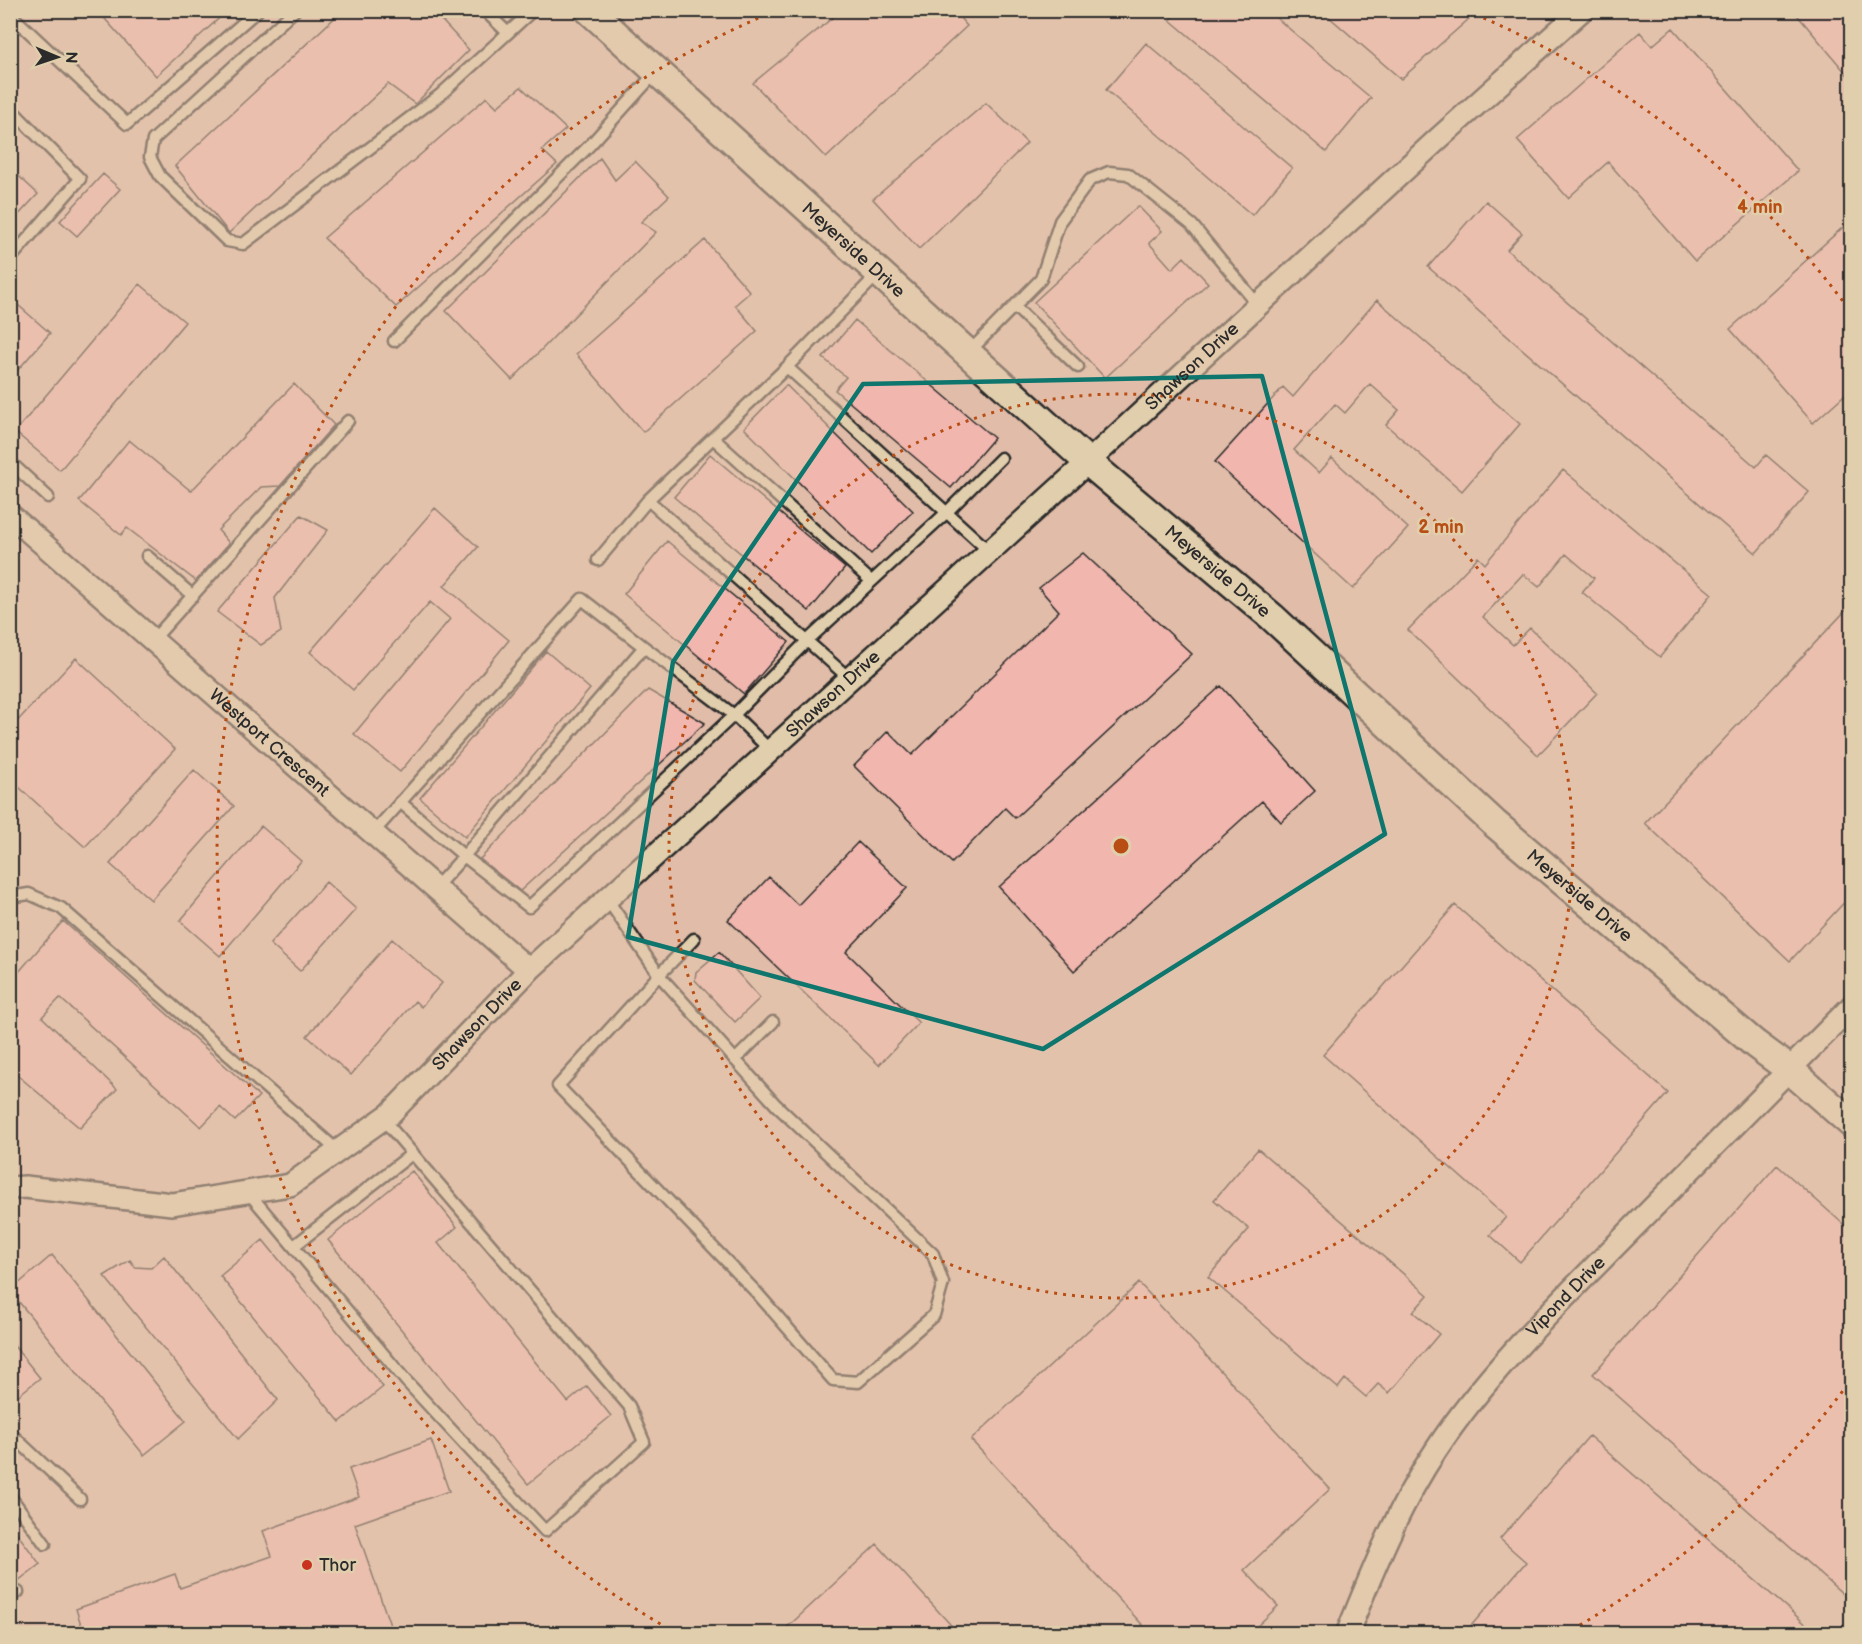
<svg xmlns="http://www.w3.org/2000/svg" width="1862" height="1644" font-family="'Balsamiq Sans',sans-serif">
  <rect width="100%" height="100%" fill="#e6c7ad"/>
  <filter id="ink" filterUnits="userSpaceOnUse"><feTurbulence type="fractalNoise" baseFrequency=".0167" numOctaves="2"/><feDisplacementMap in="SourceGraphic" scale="12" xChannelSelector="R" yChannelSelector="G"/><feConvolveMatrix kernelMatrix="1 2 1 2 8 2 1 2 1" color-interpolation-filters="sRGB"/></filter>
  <g filter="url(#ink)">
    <path fill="#e1bca8" d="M11,11H1851V1633L11,1634Z"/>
    <path fill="#f1b6ae" stroke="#2b2b2b" stroke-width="1.5" d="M97,10H228L156,76Z
      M343,10H432L469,50L415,104L388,84L229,233L175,166Z
      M842,10H953L967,26L826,158L753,83Z
      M1178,10H1267L1371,98L1326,152L1170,20Z
      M1321,10H1479L1401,79Z
      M1793,10H1851V79Z
      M1673,28L1798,171L1695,261L1608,162L1568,198L1517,140L1640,32L1652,46Z
      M1146,43L1292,168L1252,215L1106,90Z
      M521,87L566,129L542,150L557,164L396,307L324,238L487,97L497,107Z
      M986,103L1027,143L919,249L873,199Z
      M600,158L615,180L635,161L669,196L641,222L656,232L512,380L446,311Z
      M10,168L38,194L10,224Z
      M103,174L120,189L77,236L60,221Z
      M1486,201L1522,233L1507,250L1756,467L1766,455L1809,492L1756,553L1428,267Z
      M1138,206L1162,231L1149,243L1172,269L1184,257L1208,283L1105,378L1034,302Z
      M1851,220V389L1813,423L1730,329Z
      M705,240L750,292L735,305L757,331L643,432L576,354Z
      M140,284L185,322L60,470L15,432Z
      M10,298L50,333L10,379Z
      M1377,300L1520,424L1462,491L1386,425L1399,410L1370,384L1345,413L1335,404L1294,450L1319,473L1332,458L1408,528L1353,589L1215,462L1283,387L1293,397Z
      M855,320L994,438L951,488L835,390L846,377L823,358Z
      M294,384L334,425L280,486L261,487L218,530L229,543L196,581L127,528L121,535L79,501L129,440L191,491Z
      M786,385L913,511L871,554L744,428Z
      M710,454L845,568L809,611L674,497Z
      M1563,470L1712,594L1660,657L1582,592L1594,578L1566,554L1539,587L1523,574L1483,617L1513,645L1530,628L1597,693L1538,755L1408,630L1478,557L1485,564Z
      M435,508L478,547L444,586L509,640L400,772L354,734L450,619L430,602L353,690L310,652Z
      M301,515L328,530L275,598L281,632L261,645L217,612Z
      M667,541L789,642L744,694L624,594Z
      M1083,553L1192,654L1015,818L1005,808L952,863L854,766L888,731L912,755L1059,611L1039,588Z
      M1851,605V895L1790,961L1645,823Z
      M546,651L590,689L465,837L420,798Z
      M76,658L175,749L85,847L10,779V729Z
      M1221,686L1315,791L1281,822L1262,801L1074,971L999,887Z
      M648,690L705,723L520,891L480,859Z
      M194,770L234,806L151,900L110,864Z
      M261,826L301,861L220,956L180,921Z
      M858,842L907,888L846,952L919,1023L879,1065L728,920L769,877L798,905Z
      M326,882L356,909L300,971L270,944Z
      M1455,905L1668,1093L1520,1262L1490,1235L1506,1217L1323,1055Z
      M63,921L259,1096L235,1121L220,1107L201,1127L60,998L42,1017L117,1089L80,1128L10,1069V982Z
      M392,939L442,983L421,1007L415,1001L351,1075L307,1036Z
      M719,952L760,998L735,1022L695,980L696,972Z
      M1258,1149L1428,1295L1413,1312L1439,1334L1389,1393L1378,1384L1366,1397L1345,1379L1338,1388L1208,1277L1249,1229L1214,1200Z
      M1777,1165L1851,1231V1601L1593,1374Z
      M412,1171L457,1227L438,1243L568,1402L587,1386L611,1416L528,1484L328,1240Z
      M263,1240L383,1387L340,1422L220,1276Z
      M52,1255L186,1421L144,1455L10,1291Z
      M164,1256L278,1400L238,1439L104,1276L130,1260L135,1267L151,1268Z
      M1139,1283L1330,1489L1244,1570L1278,1606L1249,1634H1151L971,1440Z
      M10,1341L40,1378L10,1402Z
      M1589,1436L1817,1634H1464L1526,1562L1500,1539Z
      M431,1440L449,1491L355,1524L393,1634H84L76,1609L175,1574L180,1588L272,1556L263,1531L359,1497L349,1469Z
      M10,1524L40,1564L10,1587Z
      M877,1544L959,1634H780Z"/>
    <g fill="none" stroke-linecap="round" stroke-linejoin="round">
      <g stroke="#2b2b2b" stroke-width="15">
        <path id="service" d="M295,10L153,140L150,157L160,176L227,241L243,244L440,95L533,10
          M484,10L508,33
          M10,14L127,124L258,10
          M10,108L80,179L10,259
          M1014,306L1078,367
          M394,341L591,144L656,72
          M968,353L1041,279L1060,221L1090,180L1109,172L1128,174L1192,225L1258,305
          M787,367L879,273
          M713,438L871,581
          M10,462L48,497
          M147,556L193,596
          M598,560L648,500
          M153,640L348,421
          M850,679L648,500L787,367L990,552
          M770,750L734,715L807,641L946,513L1001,458
          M400,802L464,856L529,907L734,715L644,647L464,856L435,888
          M373,833L582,599L644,647
          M10,897L29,894L61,908L338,1151
          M607,899L659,975L776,1105L933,1254L943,1283L934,1315L858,1382L833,1380L757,1293L558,1086L659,975L694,939
          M735,1060L773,1022
          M248,1192L406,1381L545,1531L644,1442L629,1406L383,1119
          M294,1246L413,1153
          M10,1433L80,1499
          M10,1496L45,1544
          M10,1597L18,1592"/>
      </g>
      <g stroke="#2b2b2b" stroke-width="26">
        <g id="minor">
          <path id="s1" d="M10,515L529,970"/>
          <path id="s2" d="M10,1188L25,1187L172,1204L290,1185L390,1114L529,970L1088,462L1438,139L1582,10"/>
          <path id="s3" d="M1347,1634C1373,1570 1398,1507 1436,1450C1486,1374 1558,1304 1622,1239C1699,1162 1775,1083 1852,1006"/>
        </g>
      </g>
      <g stroke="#2b2b2b" stroke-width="32">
        <g id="tertiary">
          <path id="s4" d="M589,10L1088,462L1272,617L1494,823L1755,1044L1789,1069L1852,1124"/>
        </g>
      </g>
      <use href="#service" stroke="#e1ceac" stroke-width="10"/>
      <use href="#minor" stroke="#e1ceac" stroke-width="21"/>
      <use href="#tertiary" stroke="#e1ceac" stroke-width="27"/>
    </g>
  </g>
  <path d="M0 0H1862V1644H0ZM1262,376L1385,834L1043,1049L628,937L673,662L863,384Z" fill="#e6c7ad" fill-opacity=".55" fill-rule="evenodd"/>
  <path fill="none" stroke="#0f766e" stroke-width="4.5" stroke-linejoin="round" d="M1262,376L1385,834L1043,1049L628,937L673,662L863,384Z"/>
  <g fill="none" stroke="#b94e14" stroke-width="3" stroke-dasharray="3 6">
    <circle cx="1121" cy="846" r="452"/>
    <path d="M1848 1384A904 904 0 0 1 1566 1633M676 1633A904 904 0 0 1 775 11M1467 11A904 904 0 0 1 1848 308"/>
  </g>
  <circle fill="#c8321e" stroke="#e1ceac" stroke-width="2" cx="307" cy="1565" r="6"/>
  <g text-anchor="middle" stroke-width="5" stroke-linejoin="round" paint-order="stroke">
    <g font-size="18" fill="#2b2b2b" stroke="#e1ceac">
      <text dy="6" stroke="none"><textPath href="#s4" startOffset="357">Meyerside Drive</textPath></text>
      <text dy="6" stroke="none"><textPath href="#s2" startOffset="1502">Shawson Drive</textPath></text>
      <text dy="6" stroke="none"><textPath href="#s4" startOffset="843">Meyerside Drive</textPath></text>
      <text dy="6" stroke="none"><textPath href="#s2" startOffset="1016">Shawson Drive</textPath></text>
      <text dy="6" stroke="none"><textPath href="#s1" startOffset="345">Westport Crescent</textPath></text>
      <text dy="6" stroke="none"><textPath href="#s4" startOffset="1329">Meyerside Drive</textPath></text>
      <text dy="6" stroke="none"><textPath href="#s2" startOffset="530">Shawson Drive</textPath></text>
      <text dy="6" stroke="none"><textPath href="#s3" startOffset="406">Vipond Drive</textPath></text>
    </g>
    <g font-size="18" fill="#2b2b2b" stroke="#e1ceac" text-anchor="start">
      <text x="319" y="1571">Thor</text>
    </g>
  </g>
  <circle cx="1121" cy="846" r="9" fill="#b94e14" stroke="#e1ceac" stroke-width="3"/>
  <g font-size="18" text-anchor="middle" font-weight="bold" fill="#b94e14" stroke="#e1ceac" stroke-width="5" stroke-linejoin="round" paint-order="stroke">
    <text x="1760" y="213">4 min</text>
    <text x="1441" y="533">2 min</text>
  </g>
  <rect width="1862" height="1644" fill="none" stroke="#e1ceac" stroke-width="36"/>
  <rect x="18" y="18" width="1826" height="1608" fill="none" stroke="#2b2b2b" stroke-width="2" filter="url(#ink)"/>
  <g transform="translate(57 57) rotate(92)" stroke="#e1ceac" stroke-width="4.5" paint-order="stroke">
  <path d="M0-4.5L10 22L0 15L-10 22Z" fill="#2b2b2b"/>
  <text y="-9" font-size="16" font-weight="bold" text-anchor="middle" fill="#2b2b2b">N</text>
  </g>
</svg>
